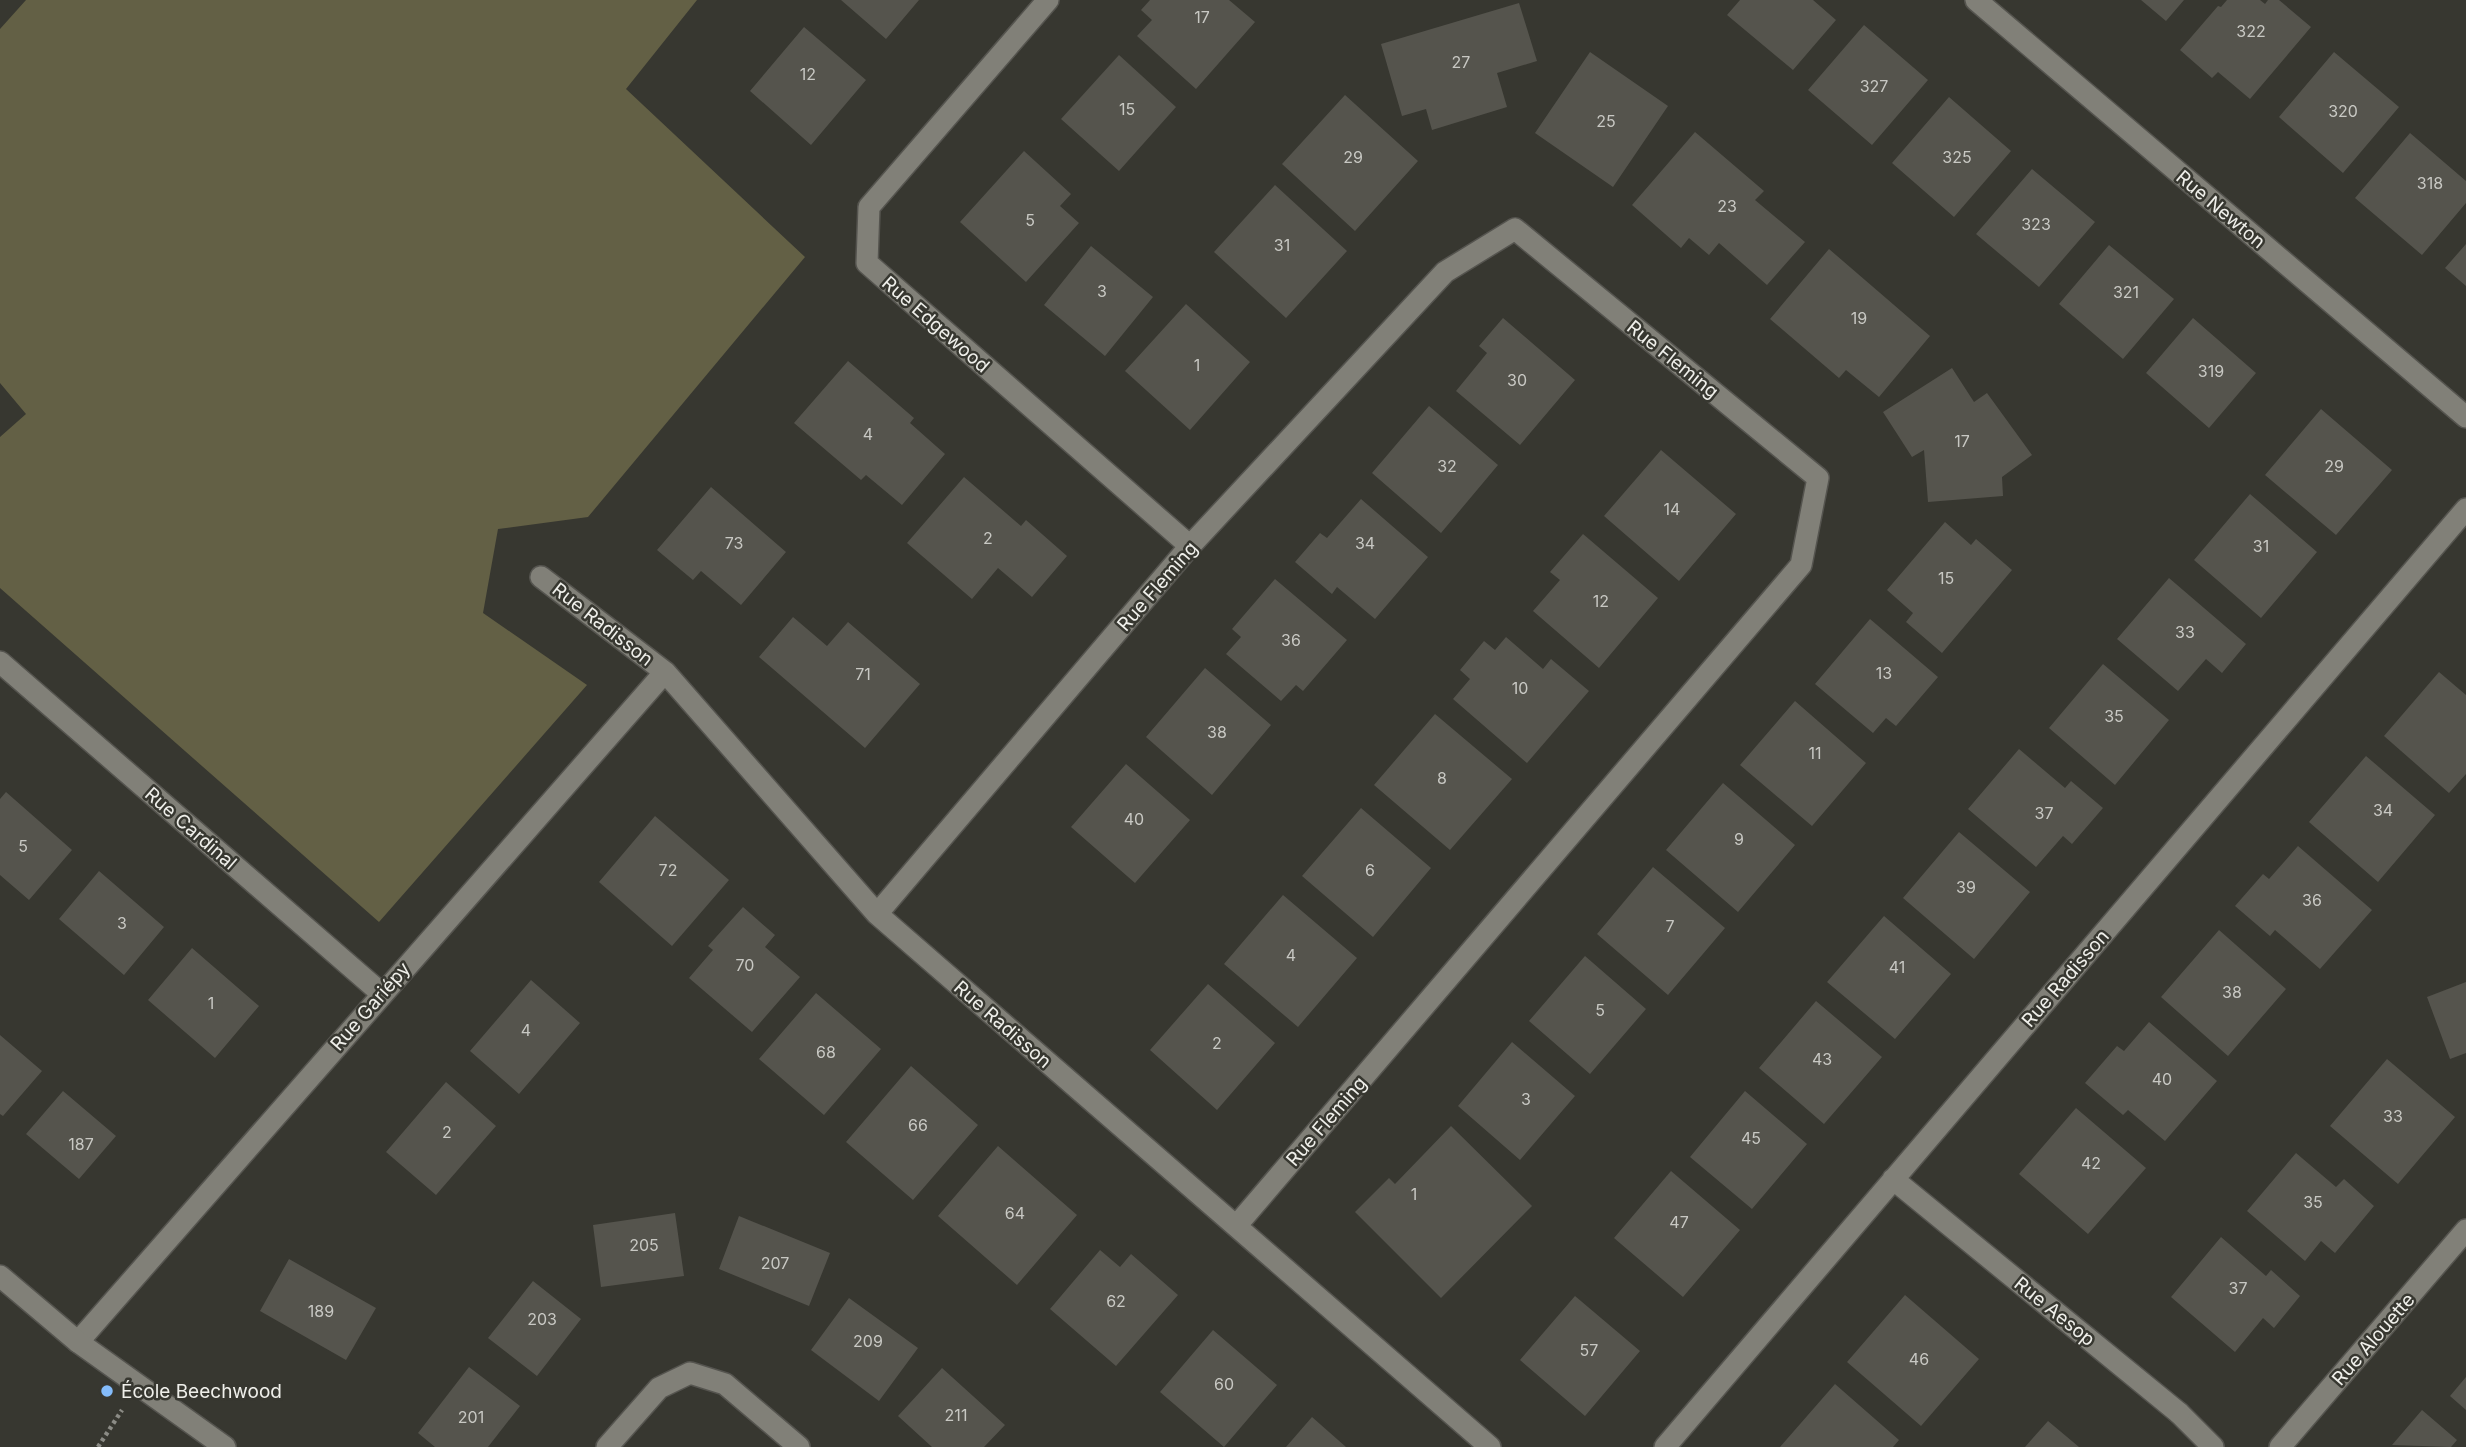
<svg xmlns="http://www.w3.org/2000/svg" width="2466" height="1447" font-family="Inter,sans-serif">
  <rect width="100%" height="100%" fill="#373730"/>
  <path fill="#636045" d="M26,0H697L626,89L805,257L588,517L498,529L483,613L587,685L379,922L0,588V437L26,414L0,383V29Z"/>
  <path fill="#55544d" d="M841,0H919L886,39Z
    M1150,0H1229L1255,22L1196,89L1137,36L1152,20L1141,10Z
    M1740,0H1813L1836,20L1793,70L1727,15Z
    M2141,0H2184L2166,21Z
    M2227,0H2260L2265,4L2268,0H2279L2311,27L2250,99L2218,72L2212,78L2180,50L2218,6L2221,7Z
    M1519,3L1537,61L1497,73L1507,107L1432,130L1426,109L1402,116L1381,44Z
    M1864,25L1928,80L1872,145L1808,90Z
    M804,27L866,80L811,145L750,91Z
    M1590,52L1668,106L1613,187L1535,133Z
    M2334,52L2399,107L2343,173L2279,117Z
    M1119,55L1176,107L1119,171L1061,119Z
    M1345,95L1418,161L1355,231L1282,164Z
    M1949,97L2011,151L1954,217L1892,163Z
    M1695,132L1764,191L1755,200L1805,242L1767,285L1719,243L1709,255L1689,238L1681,248L1632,205Z
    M2410,133L2466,181V203L2422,255L2355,198Z
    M1024,151L1071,194L1060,206L1079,223L1026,282L960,222Z
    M2032,169L2095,222L2039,287L1976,234Z
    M1275,185L1347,251L1286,318L1214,252Z
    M2466,244V286L2445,268Z
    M2109,245L2174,299L2123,359L2059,304Z
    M1091,246L1153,297L1105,356L1044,305Z
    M1829,249L1930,336L1879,397L1846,370L1839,378L1770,319Z
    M1186,304L1250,362L1190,430L1125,371Z
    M1503,318L1575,380L1520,445L1456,391L1487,353L1479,346Z
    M2193,318L2256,373L2209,428L2146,373Z
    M848,361L914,418L910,423L945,454L902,505L866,475L861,480L794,423Z
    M1952,368L1974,402L1987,393L2032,455L2002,477L2003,496L1928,502L1924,450L1912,457L1883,412Z
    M1429,406L1498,465L1441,533L1372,473Z
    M2321,409L2392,470L2336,535L2265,475Z
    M1661,450L1736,514L1679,581L1604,516Z
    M964,477L1021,526L1026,520L1067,556L1032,597L998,568L972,599L907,543Z
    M711,487L786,552L741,605L701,571L693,580L657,550Z
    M2250,494L2317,552L2261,618L2194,560Z
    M1361,499L1428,557L1375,619L1337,587L1332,594L1295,562L1320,533L1327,538Z
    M1945,522L1971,545L1976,539L2012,570L1942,653L1906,622L1913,613L1887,590Z
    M1583,534L1658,598L1599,668L1533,611L1560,580L1550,572Z
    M2169,578L2246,644L2222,673L2206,659L2178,691L2117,639Z
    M1275,579L1347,640L1303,691L1296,685L1281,701L1226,654L1241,637L1232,629Z
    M793,617L827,646L848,622L920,684L865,748L759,657Z
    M1870,619L1938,677L1896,726L1886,718L1873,733L1815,684Z
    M1506,637L1543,669L1551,659L1589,691L1527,763L1453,699L1470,679L1460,670L1484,641L1495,650Z
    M2103,664L2169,720L2115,785L2049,728Z
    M1205,668L1271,725L1212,795L1146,737Z
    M2439,672L2466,695V774L2449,793L2384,736Z
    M1795,701L1866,763L1812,826L1740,765Z
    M1435,714L1512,779L1450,850L1374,785Z
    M2019,749L2065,788L2071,781L2103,808L2072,844L2063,836L2036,867L1968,809Z
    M2366,756L2435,815L2378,882L2309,822Z
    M1126,764L1190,820L1135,883L1071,827Z
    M1723,783L1795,845L1738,912L1666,850Z
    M6,792L72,850L29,900L0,875V799Z
    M1361,808L1431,868L1373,937L1302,876Z
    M655,816L729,880L672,946L599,882Z
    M1959,832L2030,892L1974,959L1903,898Z
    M2298,846L2372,910L2320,969L2275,930L2270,936L2235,906L2263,874L2269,879Z
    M1653,867L1725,928L1668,995L1597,934Z
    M99,871L164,927L124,975L59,919Z
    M1283,895L1357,958L1298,1027L1224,964Z
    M743,907L775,935L765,947L800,977L752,1032L689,978L713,950L708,946Z
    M1884,916L1951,974L1895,1039L1827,982Z
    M2219,930L2286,989L2228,1056L2161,997Z
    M192,948L259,1006L215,1058L148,1000Z
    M1585,956L1646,1009L1590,1074L1529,1021Z
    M531,980L580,1023L519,1094L470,1051Z
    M2466,982V1053L2450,1059L2427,997Z
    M1208,984L1275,1043L1217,1110L1150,1050Z
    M816,993L881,1049L824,1115L759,1059Z
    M1816,1001L1882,1057L1824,1124L1759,1068Z
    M2149,1022L2217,1081L2165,1141L2128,1110L2123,1115L2085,1083L2117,1046L2124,1051Z
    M0,1035L42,1071L3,1116L0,1114Z
    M1512,1042L1575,1096L1520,1160L1458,1106Z
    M2387,1059L2455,1117L2398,1184L2330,1126Z
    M911,1066L978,1125L913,1200L846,1142Z
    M446,1082L496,1126L436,1195L386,1152Z
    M63,1091L116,1136L79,1179L26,1134Z
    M1745,1091L1807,1144L1752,1209L1690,1157Z
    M2076,1108L2146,1168L2088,1234L2019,1174Z
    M1451,1126L1532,1206L1441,1298L1355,1212L1389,1178L1395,1184Z
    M998,1146L1077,1215L1017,1285L938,1216Z
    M2296,1153L2336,1187L2344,1179L2374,1206L2335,1253L2321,1241L2305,1261L2247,1211Z
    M1671,1171L1740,1230L1683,1297L1614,1238Z
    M675,1213L684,1276L601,1287L593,1225Z
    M739,1216L830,1253L809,1306L719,1269Z
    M2221,1237L2266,1276L2271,1270L2300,1296L2274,1328L2263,1318L2235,1352L2171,1297Z
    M1100,1250L1120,1267L1131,1254L1178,1295L1116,1366L1050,1309Z
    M289,1259L376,1308L346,1360L260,1311Z
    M533,1281L581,1319L537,1376L488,1338Z
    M1905,1295L1979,1359L1921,1426L1847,1362Z
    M1575,1296L1640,1351L1585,1416L1520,1360Z
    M849,1298L918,1348L879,1401L811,1350Z
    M1213,1330L1277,1385L1224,1447L1160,1392Z
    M469,1367L520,1406L488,1447H435L418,1433Z
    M942,1368L1005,1425L984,1447H932L898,1416Z
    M2466,1377V1410L2450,1396Z
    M1835,1384L1899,1440L1893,1447H1780Z
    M2422,1410L2457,1440L2451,1447L2392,1445Z
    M1312,1417L1346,1447H1286Z
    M2048,1421L2079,1447H2025Z"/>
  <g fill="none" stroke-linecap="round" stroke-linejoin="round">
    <g stroke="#55544f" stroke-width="24">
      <path id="pedestrian" d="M2179,1413L2213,1447"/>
    </g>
    <g stroke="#55544f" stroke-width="24">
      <path id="minor" d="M1048,0L869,207L867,263L1190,546
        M1976,0L2466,417
        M541,577L665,672L877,914L1490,1447
        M0,662L381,993
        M877,914L1190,546L1445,272L1515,229L1818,478L1801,565L1237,1225
        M1893,1179L2179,1413
        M78,1342L665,672
        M607,1447L659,1388L690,1373L725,1384L799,1447
        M1665,1447L2466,509
        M2280,1447L2466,1230"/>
    </g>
    <g stroke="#55544f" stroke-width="24">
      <path id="tertiary" d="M0,1276L78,1342L225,1447"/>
    </g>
    <path stroke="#8b8b85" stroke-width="4.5" stroke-dasharray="3.5 3.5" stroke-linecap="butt" d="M98,1447L122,1410"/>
    <use href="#pedestrian" stroke="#818078" stroke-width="21"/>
    <use href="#minor" stroke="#818078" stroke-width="21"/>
    <use href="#tertiary" stroke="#818078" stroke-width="21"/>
  </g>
  <circle fill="#84bcfb" stroke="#373730" stroke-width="2.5" cx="107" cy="1391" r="7"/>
  <g text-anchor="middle" stroke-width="5" stroke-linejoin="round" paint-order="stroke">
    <g font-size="16" fill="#c8c8c3">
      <text x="1202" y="23">17</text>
      <text x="2251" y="37">322</text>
      <text x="1461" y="68">27</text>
      <text x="808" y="80">12</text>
      <text x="1874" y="92">327</text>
      <text x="1127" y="115">15</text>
      <text x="2343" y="117">320</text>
      <text x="1606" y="127">25</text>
      <text x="1353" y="163">29</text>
      <text x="1957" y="163">325</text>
      <text x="2430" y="189">318</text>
      <text x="1727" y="212">23</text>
      <text x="1030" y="226">5</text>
      <text x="2036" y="230">323</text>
      <text x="1282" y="251">31</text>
      <text x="1102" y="297">3</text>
      <text x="2126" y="298">321</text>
      <text x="1859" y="324">19</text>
      <text x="1197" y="371">1</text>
      <text x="2211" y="377">319</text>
      <text x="1517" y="386">30</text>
      <text x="868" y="440">4</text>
      <text x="1962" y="447">17</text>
      <text x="1447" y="472">32</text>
      <text x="2334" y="472">29</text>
      <text x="1672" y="515">14</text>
      <text x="988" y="544">2</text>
      <text x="734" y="549">73</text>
      <text x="1365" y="549">34</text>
      <text x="2261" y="552">31</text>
      <text x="1946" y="584">15</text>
      <text x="1601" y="607">12</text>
      <text x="2185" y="638">33</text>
      <text x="1291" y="646">36</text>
      <text x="1884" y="679">13</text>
      <text x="863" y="680">71</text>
      <text x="1520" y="694">10</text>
      <text x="2114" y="722">35</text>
      <text x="1217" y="738">38</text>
      <text x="1815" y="759">11</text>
      <text x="1442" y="784">8</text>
      <text x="2383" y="816">34</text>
      <text x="2044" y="819">37</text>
      <text x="1134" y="825">40</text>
      <text x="1739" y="845">9</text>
      <text x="23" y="852">5</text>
      <text x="668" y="876">72</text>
      <text x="1370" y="876">6</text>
      <text x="1966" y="893">39</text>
      <text x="2312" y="906">36</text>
      <text x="122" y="929">3</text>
      <text x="1670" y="932">7</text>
      <text x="1291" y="961">4</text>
      <text x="745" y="971">70</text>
      <text x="1897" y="973">41</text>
      <text x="2232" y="998">38</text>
      <text x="211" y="1009">1</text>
      <text x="1600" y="1016">5</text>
      <text x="526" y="1036">4</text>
      <text x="1217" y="1049">2</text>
      <text x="826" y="1058">68</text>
      <text x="1822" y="1065">43</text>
      <text x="2162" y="1085">40</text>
      <text x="1526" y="1105">3</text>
      <text x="2393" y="1122">33</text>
      <text x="918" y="1131">66</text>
      <text x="447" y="1138">2</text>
      <text x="1751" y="1144">45</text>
      <text x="81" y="1150">187</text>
      <text x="2091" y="1169">42</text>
      <text x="1414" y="1200">1</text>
      <text x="2313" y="1208">35</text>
      <text x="1015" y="1219">64</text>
      <text x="1679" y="1228">47</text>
      <text x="644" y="1251">205</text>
      <text x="775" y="1269">207</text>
      <text x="2238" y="1294">37</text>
      <text x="1116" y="1307">62</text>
      <text x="321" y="1317">189</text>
      <text x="542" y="1325">203</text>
      <text x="868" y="1347">209</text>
      <text x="1589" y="1356">57</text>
      <text x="1919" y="1365">46</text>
      <text x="1224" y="1390">60</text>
      <text x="956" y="1421">211</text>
      <text x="471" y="1423">201</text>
    </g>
    <g font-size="19" fill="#efefea" stroke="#373730">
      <text transform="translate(2221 209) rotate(40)" y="7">Rue Newton</text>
      <text transform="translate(936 324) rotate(41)" y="7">Rue Edgewood</text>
      <text transform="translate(1673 359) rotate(39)" y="7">Rue Fleming</text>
      <text transform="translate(1157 586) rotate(-49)" y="7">Rue Fleming</text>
      <text transform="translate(603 624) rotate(38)" y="7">Rue Radisson</text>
      <text transform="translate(191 828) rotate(41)" y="7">Rue Cardinal</text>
      <text transform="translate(2065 978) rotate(-49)" y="7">Rue Radisson</text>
      <text transform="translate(370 1006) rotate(-49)" y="7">Rue Gariépy</text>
      <text transform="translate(1003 1024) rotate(41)" y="7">Rue Radisson</text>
      <text transform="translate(1326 1121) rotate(-49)" y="7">Rue Fleming</text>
      <text transform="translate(2055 1311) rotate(39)" y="7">Rue Aesop</text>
      <text transform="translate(2373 1339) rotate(-49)" y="7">Rue Alouette</text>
    </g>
    <g font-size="19" fill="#efefea" stroke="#373730" text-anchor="start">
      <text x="121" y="1398">École Beechwood</text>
    </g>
  </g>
</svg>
